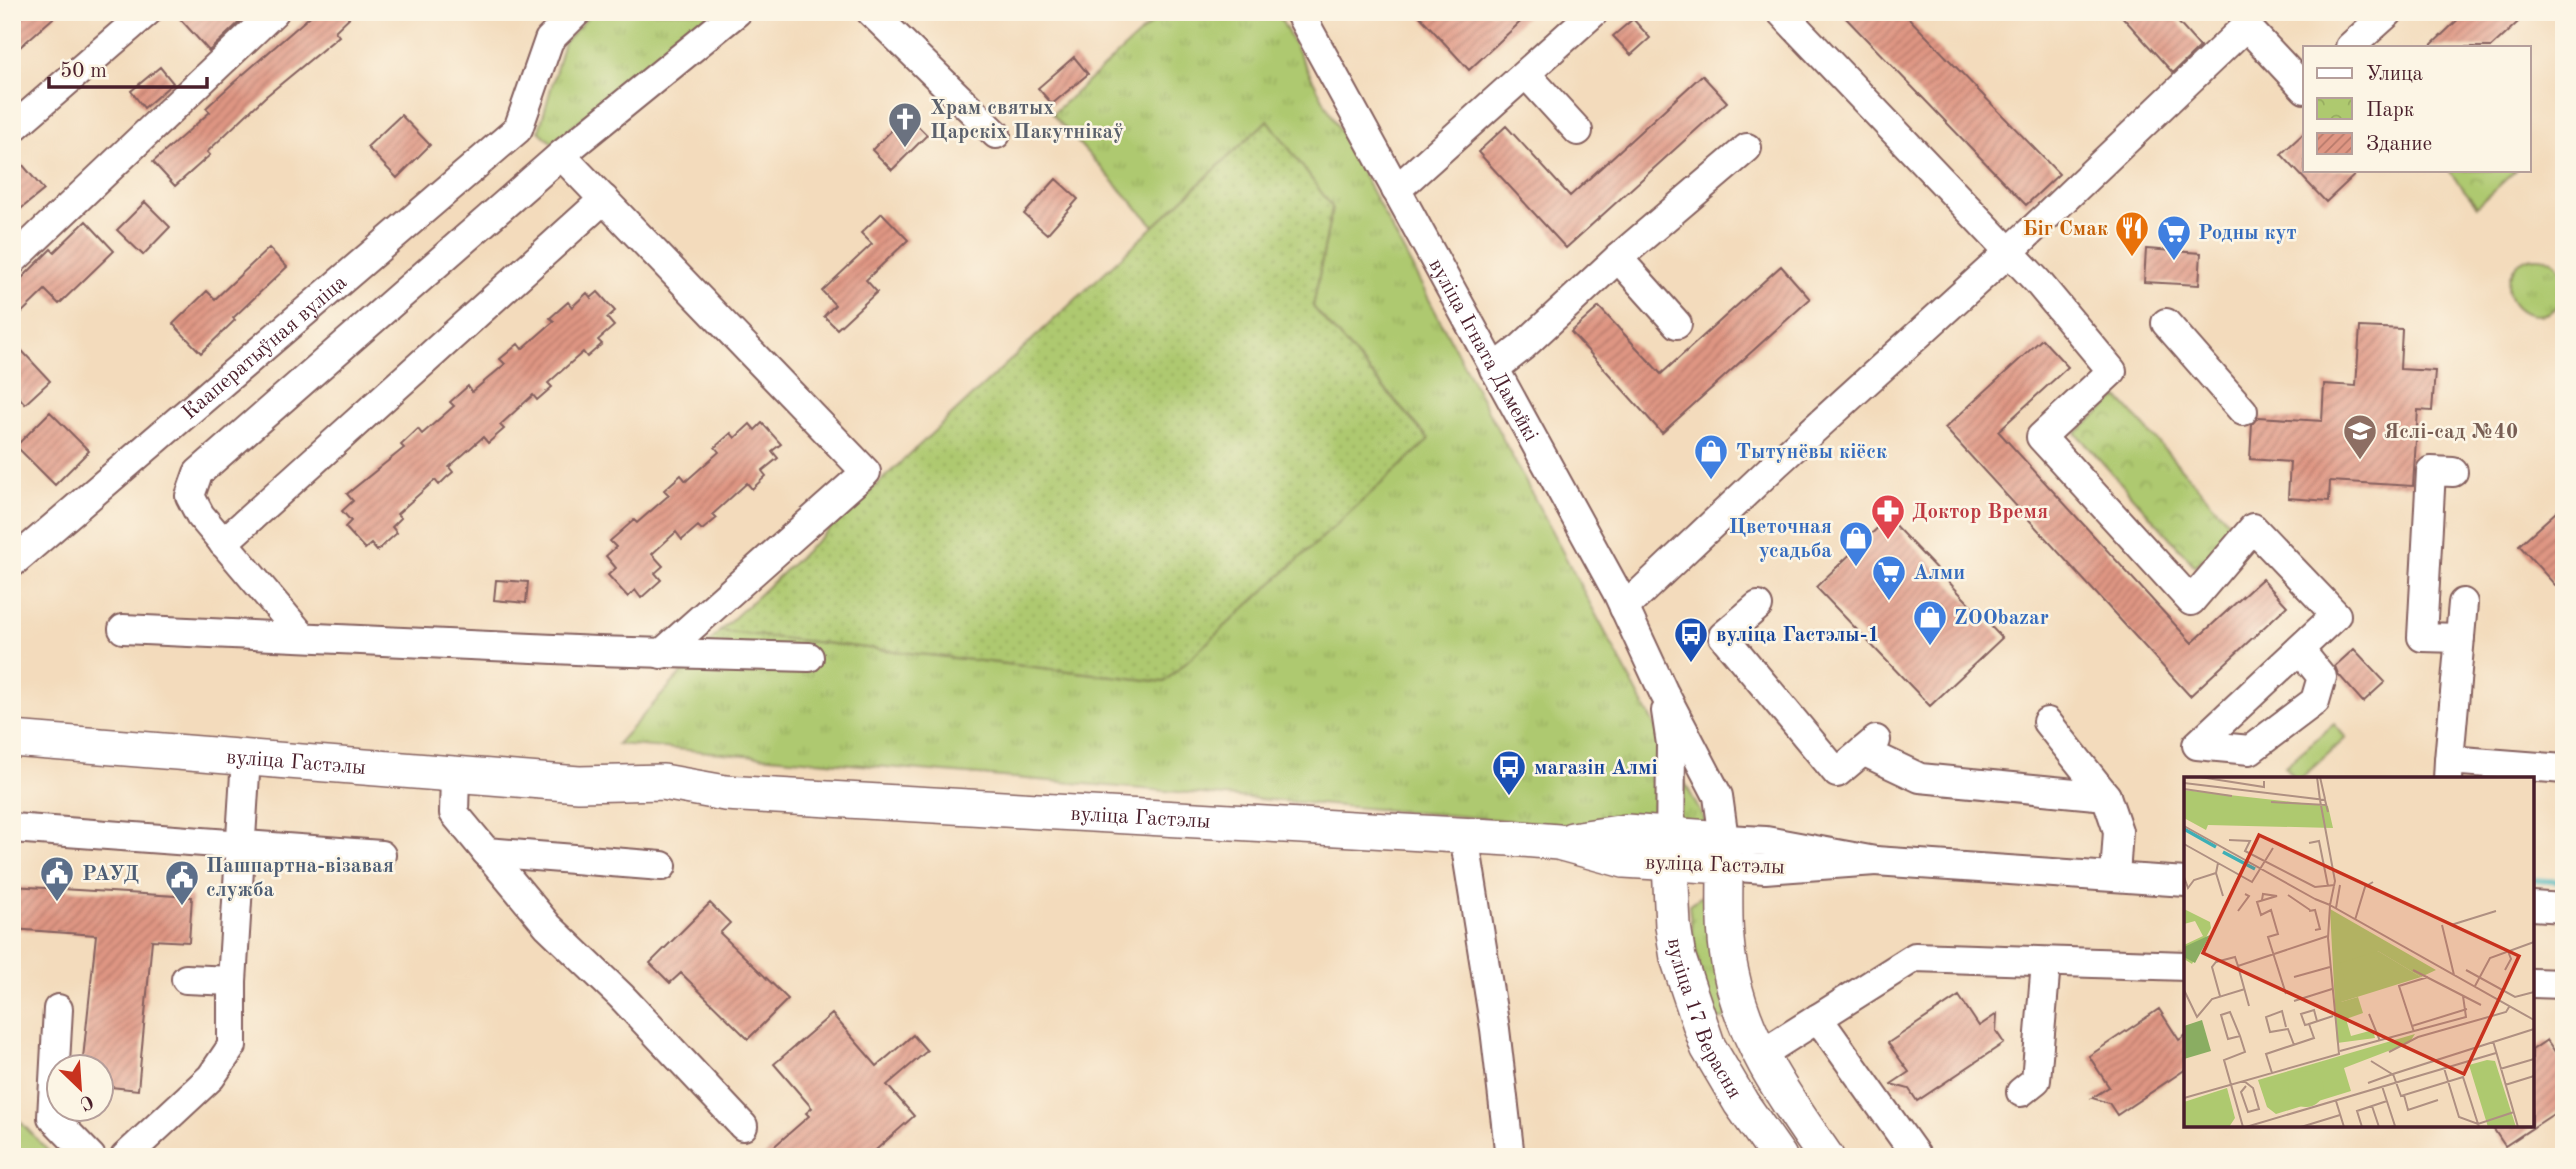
<svg xmlns="http://www.w3.org/2000/svg" width="2576" height="1169" font-family="'Old Standard TT',serif">
  <defs>
    <pattern id="grass-tufts" width="24" height="20" patternUnits="userSpaceOnUse" patternTransform="scale(1.75)"><rect width="24" height="20" fill="#aec96f"/><path d="M3 7l-1-3M5 7V3M7 7l1-3M15 17l-1-3M17 17v-4M19 17l1-3" fill="none" stroke="#97ac60"/></pattern>
    <pattern id="park-crowns" width="20" height="18" patternUnits="userSpaceOnUse" patternTransform="scale(1.75)"><rect width="20" height="18" fill="#aec96f"/><path d="M2 6a3 3 0 1 1 6 0M12 15a3 3 0 1 1 6 0" fill="none" stroke="#97ac60"/></pattern>
    <pattern id="garden-dots" width="8" height="8" patternUnits="userSpaceOnUse" patternTransform="scale(1.75)"><rect width="8" height="8" fill="#aec96f"/><path d="M2 2h.1M6 6h.1" fill="none" stroke="#97ac60" stroke-width="1.8" stroke-linecap="round"/></pattern>
    <pattern id="building-hatch" width="6" height="6" patternUnits="userSpaceOnUse" patternTransform="scale(1.75)"><rect width="6" height="6" fill="#df9683"/><path d="M-1 1l2-2M0 6l6-6M5 7l2-2" fill="none" stroke="#b77a6b"/></pattern>
  </defs>
  <rect width="100%" height="100%" fill="#fcf5e5"/>
  <filter id="ink" filterUnits="userSpaceOnUse"><feTurbulence type="fractalNoise" baseFrequency=".0143" numOctaves="2"/><feDisplacementMap in="SourceGraphic" scale="14" xChannelSelector="R" yChannelSelector="G"/><feConvolveMatrix kernelMatrix="1 2 1 2 8 2 1 2 1" color-interpolation-filters="sRGB"/></filter>
  <filter id="wash" filterUnits="userSpaceOnUse"><feTurbulence type="fractalNoise" baseFrequency=".00686" numOctaves="4" result="noise"/><feDisplacementMap in="SourceGraphic" scale="28" xChannelSelector="R" yChannelSelector="G"/><feGaussianBlur stdDeviation="1.57" result="paint"/><feColorMatrix in="noise" values="0 0 0 0 0 0 0 0 0 0 0 0 0 0 0 0 0 1.4 0 .05"/><feComposite in="paint" operator="in"/></filter>
  <g filter="url(#wash)">
    <rect width="100%" height="100%" fill="#f3dbbc"/>
    <path fill="url(#grass-tufts)" stroke="#7c744d" stroke-width="2" d="M593,12H713L552,143L539,131L564,42Z
      M1164,12H1277L1714,838L617,744L720,631L1164,682L1429,439L1313,307L1332,207L1268,120L1154,226L1052,114Z
      M2508 286a29 29 0 1 1 58 0a29 29 0 1 1-58 0Z
      M1702,896L1711,902L1727,1015L1724,1019H1715C1703,981 1692,945 1689,905Z"/>
    <path fill="url(#park-crowns)" stroke="#7c744d" stroke-width="2" d="M2448,170H2516L2477,206Z
      M2118,397L2236,530L2195,566L2076,433Z
      M2334,724L2346,738L2300,779H2296L2285,766Z"/>
    <path fill="url(#garden-dots)" stroke="#7c744d" stroke-width="2" d="M1268,120L1332,207L1313,307L1429,440L1164,682L720,631Z"/>
    <path fill="#aec96f" stroke="#7c744d" stroke-width="2" d="M12,1113L54,1157H12Z"/>
    <g fill="none" stroke-linecap="round" stroke-linejoin="round">
      <path stroke="#3eafb6" stroke-width="6" d="M2532,880L2564,882"/>
    </g>
    <g id="blocks">
      <path fill="url(#building-hatch)" d="M12,12H60L12,54Z
        M174,12H250L209,51Z
        M315,12H355L335,31L339,36L265,97L207,152L210,155L175,186L153,162L210,112L206,108L232,84Z
        M1416,12H1531L1469,70Z
        M1840,12H1903L2059,174L2026,205Z
        M2118,12H2169L2200,47L2173,73Z
        M2466,12H2529L2491,47H2429Z
        M1633,19L1650,38L1631,55L1613,36Z
        M1074,57L1088,74L1052,104L1038,88Z
        M160,67L173,83L144,108L131,91Z
        M1702,75L1727,102L1566,248L1478,152L1506,126L1570,196Z
        M401,115L430,145L397,178L367,147Z
        M907,115L927,135L892,170L872,150Z
        M2305,132V170H2360L2326,202L2281,154Z
        M22,164L44,190L12,216V171Z
        M1056,179L1078,199L1047,234L1024,214Z
        M145,202L170,227L143,255L117,230Z
        M882,213L908,240L866,280L877,292L837,329L824,316L835,305L822,291L872,244L861,233Z
        M86,221L114,251L59,304L45,290L12,322V288L51,249L54,252Z
        M269,248L287,267L233,318L235,320L201,353L173,324L207,291L215,299Z
        M2146,249L2201,253L2199,285L2144,282Z
        M1781,266L1810,299L1662,433L1571,332L1599,307L1661,374Z
        M598,292L615,311L607,318L614,326L598,340L602,344L587,357L583,352L548,383L552,387L537,400L533,395L500,425L504,429L488,443L483,437L449,467L453,472L446,478L439,485L435,480L397,514L401,518L392,527L397,533L377,551L371,544L365,549L345,527L351,521L342,511L353,501L347,494L404,448L401,445L418,429L422,434L454,406L450,402L468,386L472,392L505,364L500,359L518,344L522,349L554,321L550,318L568,302L572,307L587,293L591,298Z
        M2360,327L2402,329L2400,369L2435,371L2432,411L2418,410L2413,486L2330,481L2329,501L2288,498L2290,462L2250,459L2252,424L2258,417L2322,421L2324,384L2356,386Z
        M2042,339L2068,367L1998,431L2179,629L2192,643L2262,579L2287,606L2190,696L1945,428Z
        M12,340L50,381L25,404L12,389Z
        M50,412L89,451L55,485L16,446Z
        M762,423L781,444L772,451L778,458L762,471L766,476L752,489L747,483L713,514L717,518L702,530L698,526L682,540L676,532L652,554L663,566L655,573L661,580L641,598L635,590L628,597L608,575L616,568L606,556L616,547L610,541L634,520L637,523L669,495L664,490L681,475L686,481L719,452L715,447L731,433L735,438L750,424L755,430Z
        M2564,505V595L2519,545Z
        M1888,518L2002,638L1930,706L1816,587Z
        M496,580L528,582L526,603L494,600Z
        M2354,649L2385,682L2363,702L2338,674L2335,666Z
        M12,886L192,897L189,942L152,940L138,1090L102,1086V1068H82L96,935L12,929Z
        M710,903L730,923L720,933L788,999L748,1039L681,973L670,983L650,963Z
        M1959,996L1979,1026L1997,1014L1996,1031L2004,1043L1917,1101L1909,1089L1891,1084L1909,1072L1888,1043Z
        M2159,1009L2179,1040L2186,1035V1069L2117,1115L2109,1103L2092,1098L2109,1087L2089,1056Z
        M832,1014L877,1066L913,1035L927,1051L887,1085L914,1116L868,1157H762L809,1116L806,1113L812,1108L774,1064Z
        M2547,1040L2564,1065V1107L2505,1146L2491,1125H2532V1050Z"/>
    </g>
  </g>
  <g filter="url(#ink)">
    <use href="#blocks" fill-opacity="0" stroke="#85615e" stroke-width="2"/>
    <g fill="none" stroke-linecap="round" stroke-linejoin="round">
      <g stroke="#85615e" stroke-width="32">
        <g id="minor">
          <path d="M871,12L996,134"/>
          <path id="s1" d="M1299,12L1618,594L1663,691L1718,796L1724,839L1725,866L1765,869L1875,861"/>
          <path d="M1781,12L2037,281L2112,371L2041,437L2191,601L2253,528L2336,615L2197,745L2250,750L2315,701L2322,677L2300,650"/>
          <path d="M2350,47L2389,12"/>
          <path d="M1526,74L1578,131"/>
          <path d="M12,129L147,12"/>
          <path d="M561,155L866,472L661,654"/>
          <path d="M1396,190L1594,12"/>
          <path d="M1618,258L1677,324"/>
          <path d="M12,261L274,12"/>
          <path d="M2166,323L2243,411"/>
          <path d="M1494,369L1522,347L1618,258L1747,148"/>
          <path d="M2453,472L2431,471L2422,637L2460,638"/>
          <path d="M223,543L604,199"/>
          <path id="s2" d="M12,563L518,129L549,40L577,12"/>
          <path d="M1758,606L1723,636L1837,773L1876,740"/>
          <path d="M1624,608L1776,464L2008,253L2246,26L2305,89"/>
          <path d="M123,629L597,651L809,657"/>
          <path d="M303,637L200,515L190,496L198,473L561,155L737,12"/>
          <path d="M1666,711L1671,744L1670,855"/>
          <path d="M2047,722L2106,796L2118,831L2115,876"/>
          <path d="M1863,751L1920,778L2106,796"/>
          <path d="M2449,760L2463,603"/>
          <path d="M455,775L454,813L548,926L621,996L743,1126"/>
          <path d="M2448,779L2449,760L2564,769"/>
          <path d="M12,828L381,855"/>
          <path d="M1464,835L1495,1029L1509,1149L1508,1157"/>
          <path d="M1724,839L1766,841L1875,861L2186,882"/>
          <path d="M486,852L662,866"/>
          <path d="M2532,906L2564,908"/>
          <path d="M186,979L232,981"/>
          <path d="M2532,983L2564,984"/>
          <path d="M58,1009L52,1117L91,1157"/>
          <path d="M1818,1018L1917,1157"/>
          <path d="M1760,1055L1915,957L2186,966"/>
          <path d="M2021,1092L2036,1080L2046,963"/>
          <path d="M125,1157L211,1077L232,1046V981L246,758"/>
        </g>
      </g>
      <g stroke="#85615e" stroke-width="38">
        <g id="major">
          <path id="s3" d="M12,739L579,784L663,782L725,793L1510,838L1558,842L1624,860L1725,866C1725,902 1723,938 1731,973C1745,1043 1786,1099 1826,1157"/>
          <path d="M1572,840L1626,832L1724,839"/>
          <path id="s4" d="M1670,863L1673,926L1678,958L1708,1047L1741,1103L1779,1157"/>
        </g>
      </g>
      <use href="#minor" stroke="#fff" stroke-width="28"/>
      <use href="#major" stroke="#fff" stroke-width="35"/>
    </g>
  </g>
  <defs>
    <g id="church-pin" transform="scale(1.75)"><path d="M0 17L-7.5 6A9.5 9.5 0 1 1 7.5 6Z" fill="#6b7280" stroke="#fcf5e5"/><path d="M-1.2-6h2.4v3.5h3.3v2.4h-3.3V6h-2.4V-.1h-3.3v-2.4h3.3Z" fill="#fff"/></g>
    <g id="restaurant-pin" transform="scale(1.75)"><path d="M0 17L-7.5 6A9.5 9.5 0 1 1 7.5 6Z" fill="#e8710a" stroke="#fcf5e5"/><path d="M-5-6h1v4h1v-4h1v4h1v-4h1v5L-1.5 .5V6h-2V.5L-5-1ZM5-6V6H3V1.5H1.5Q1.5-4 5-6Z" fill="#fff"/></g>
    <g id="supermarket-pin" transform="scale(1.75)"><path d="M0 17L-7.5 6A9.5 9.5 0 1 1 7.5 6Z" fill="#3f7fe0" stroke="#fcf5e5"/><path d="M-6-5.5h2.5l.6 2H6L4.5 2H-2.5L-4.4-4H-6ZM-1.5 3.2a1.3 1.3 0 1 0 .1 0ZM3 3.2a1.3 1.3 0 1 0 .1 0Z" fill="#fff"/></g>
    <g id="school-pin" transform="scale(1.75)"><path d="M0 17L-7.5 6A9.5 9.5 0 1 1 7.5 6Z" fill="#8d6e63" stroke="#fcf5e5"/><path d="M0-5L7-2L0 1L-7-2ZM-4 1L0 2.5L4 1V4Q0 6-4 4Z" fill="#fff"/></g>
    <g id="shop-pin" transform="scale(1.75)"><path d="M0 17L-7.5 6A9.5 9.5 0 1 1 7.5 6Z" fill="#3f7fe0" stroke="#fcf5e5"/><path d="M-5-2.5h2.3a2.7 3.5 0 0 1 5.4 0H5L5.5 6h-11ZM-1.5-2.5h3a1.5 2.3 0 0 0-3 0Z" fill="#fff"/></g>
    <g id="pharmacy-pin" transform="scale(1.75)"><path d="M0 17L-7.5 6A9.5 9.5 0 1 1 7.5 6Z" fill="#e0444e" stroke="#fcf5e5"/><path d="M-2-6h4v4h4v4h-4v4h-4v-4h-4v-4h4Z" fill="#fff"/></g>
    <g id="bus-pin" transform="scale(1.75)"><path d="M0 17L-7.5 6A9.5 9.5 0 1 1 7.5 6Z" fill="#1a4fb4" stroke="#fcf5e5"/><path d="M-5-6H5V4H4V6H2V4H-2V6H-4V4H-5ZM-3.5-4V0h7V-4ZM-3.5 1.2v1.5H-2V1.2ZM2 1.2v1.5H3.5V1.2Z" fill="#fff"/></g>
    <g id="civic-pin" transform="scale(1.75)"><path d="M0 17L-7.5 6A9.5 9.5 0 1 1 7.5 6Z" fill="#5c6f8a" stroke="#fcf5e5"/><path d="M-.6-6.5H3V-4.5H.6V-3L4-1V1h2V6H-6V1h2V-1L-.6-3ZM-1.2 2.5V6h2.4V2.5Z" fill="#fff"/></g>
  </defs>
  <g fill-rule="evenodd">
    <use href="#church-pin" x="905" y="119"/>
    <use href="#restaurant-pin" x="2132" y="228"/>
    <use href="#supermarket-pin" x="2174" y="232"/>
    <use href="#school-pin" x="2360" y="431"/>
    <use href="#shop-pin" x="1711" y="451"/>
    <use href="#pharmacy-pin" x="1888" y="511"/>
    <use href="#shop-pin" x="1856" y="538"/>
    <use href="#supermarket-pin" x="1889" y="572"/>
    <use href="#shop-pin" x="1930" y="617"/>
    <use href="#bus-pin" x="1691" y="634"/>
    <use href="#bus-pin" x="1509" y="767"/>
    <use href="#civic-pin" x="57" y="873"/>
    <use href="#civic-pin" x="182" y="877"/>
  </g>
  <g text-anchor="middle" stroke-width="5" stroke-linejoin="round" paint-order="stroke">
    <g font-size="21" font-weight="bold" fill="#5b616d" stroke="#fcf5e5" text-anchor="start">
      <text x="930" y="114">Храм святых<tspan x="930" dy="24">Царскіх Пакутнікаў</tspan></text>
    </g>
    <g font-size="21" font-weight="bold" fill="#c56008" stroke="#fcf5e5" text-anchor="end">
      <text x="2108" y="235">Біг Смак</text>
    </g>
    <g font-size="21" font-weight="bold" fill="#366cbe" stroke="#fcf5e5" text-anchor="start">
      <text x="2198" y="239">Родны кут</text>
      <text x="1736" y="458">Тытунёвы кіёск</text>
      <text x="1832" y="533" text-anchor="end">Цветочная<tspan x="1832" dy="24">усадьба</tspan></text>
      <text x="1913" y="579">Алми</text>
      <text x="1954" y="624">ZOObazar</text>
    </g>
    <g font-size="21" fill="#4a1f2b" stroke="#fcf5e5">
      <text dy="7" stroke="none"><textPath href="#s2" startOffset="332">Кааператыўная вуліца</textPath></text>
      <text dy="7" stroke="none"><textPath href="#s1" startOffset="385">вуліца Ігната Дамейкі</textPath></text>
      <text dy="7" stroke="none"><textPath href="#s3" startOffset="285">вуліца Гастэлы</textPath></text>
      <text dy="7" stroke="none"><textPath href="#s3" startOffset="1132">вуліца Гастэлы</textPath></text>
      <text transform="translate(1715 864) rotate(2)" y="7">вуліца Гастэлы</text>
      <text dy="7" stroke="none"><textPath href="#s4" startOffset="161">вуліца 17 Верасня</textPath></text>
    </g>
    <g font-size="21" font-weight="bold" fill="#785e54" stroke="#fcf5e5" text-anchor="start">
      <text x="2384" y="438">Яслі-сад №40</text>
    </g>
    <g font-size="21" font-weight="bold" fill="#be3a42" stroke="#fcf5e5" text-anchor="start">
      <text x="1912" y="518">Доктор Время</text>
    </g>
    <g font-size="21" font-weight="bold" fill="#164399" stroke="#fcf5e5" text-anchor="start">
      <text x="1716" y="641">вуліца Гастэлы-1</text>
      <text x="1534" y="774">магазін Алмі</text>
    </g>
    <g font-size="21" font-weight="bold" fill="#4e5e75" stroke="#fcf5e5" text-anchor="start">
      <text x="206" y="872">Пашпартна-візавая<tspan x="206" dy="24">служба</tspan></text>
      <text x="82" y="880">РАУД</text>
    </g>
  </g>
  <g transform="translate(2184 777)">
    <rect width="350" height="350" fill="#f3dbbc"/>
    <path d="M0,13L144,29L149,51L24,48L22,53L0,41ZM0,132L26,145L27,151L8,187L0,182V168L19,159L11,144L0,147ZM146,132L252,193L237,200L194,174L162,204L157,225L174,220L179,236L162,242L167,259L189,253L191,261L153,266ZM231,257L225,266L160,291L167,314L92,337L83,330L74,303ZM303,283L311,284L332,350H304L285,288Z" fill="#aec96f"/>
    <path d="M26,158L11,186L0,180V170ZM18,243L27,274L0,282V249Z" fill="#8aad62"/>
    <path d="M43,311L51,341L45,350H0V325Z" fill="#aec96f"/>
    <path d="M194,174L237,200L157,225L155,214L161,204L156,186Z" fill="#aec96f"/>
    <path d="M104 312a18 18 0 1 1 36 0a18 18 0 1 1-36 0Z" fill="#aec96f"/>
    <path fill="none" stroke="#3eafb6" stroke-width="3.5" d="M0,52L32,70M39,75L71,92"/>
    <path fill="none" stroke="#af9082" stroke-width="2" d="M16,0L80,10V4M133,0L136,23M136,0L141,22M0,6L141,23L144,35M0,12L48,19M136,23L151,104L146,128L350,243M87,25L142,28M0,49L131,122M45,63L66,64L61,74L131,110L151,108M125,66L135,64L144,109M0,67L68,105L89,71M34,86L32,96L39,119M0,100L4,111L10,103L32,96M104,118L126,133M78,123L79,117L93,119L73,125L77,138L87,133L94,157L84,160L102,217M152,131L156,108M54,134L65,119L61,117M125,134L131,133L136,152L131,153M171,143L181,110L189,105M258,148L270,198M267,148L312,134M54,189L65,229M229,193L297,228M282,193L331,220L350,215M321,193L327,182L324,174M110,200L146,190M291,209L306,181L350,165M0,213L13,240L28,222L61,212M36,219L28,190L32,185L51,180L54,189L144,159M110,224L148,212M185,237L196,264M125,247L121,248L117,237L130,233L133,244M228,249L283,232M102,250L98,234L82,240L86,255L104,252L110,268M230,255L215,209L244,200M56,259L44,262L37,238L46,235L56,259L61,275L40,283L59,350M309,264L334,350M156,274L282,240L279,219M205,275L234,260L322,235L325,230M187,284L208,297M260,291L275,340L294,347L330,335M316,292L350,282M88,296L82,277L130,261L125,247L149,239M60,304L69,311L75,332L64,335L57,315L62,309M184,306L209,297M321,308L350,299M198,309L211,349L207,350M220,318L224,333L254,323M0,321L155,277L144,161L146,128L131,122M152,324L160,350M188,329L195,350M62,350L312,276M117,350L156,338M178,350L173,334L203,324M295,350L279,300L217,319L209,297L350,252"/>
    <path fill="#c8321e" fill-opacity="0.15" stroke="#c8321e" stroke-width="3.5" d="M75,58L335,179L280,297L19,176Z"/>
    <rect width="350" height="350" fill="none" stroke="#4a1f2b" stroke-width="3.5"/>
  </g>
  <rect width="2576" height="1169" fill="none" stroke="#fcf5e5" stroke-width="42"/>
  <rect x="2303" y="46" width="228" height="126" fill="#fcf5e5" stroke="#b59f9b" stroke-width="2"/>
  <rect x="2317" y="68" width="35" height="10" fill="#ffffff" stroke="#b59f9b" stroke-width="2"/>
  <text x="2366" y="80" font-size="21" fill="#4a1f2b">Улица</text>
  <rect x="2317" y="98" width="35" height="21" fill="url(#park-crowns)" stroke="#b59f9b" stroke-width="2"/>
  <text x="2366" y="116" font-size="21" fill="#4a1f2b">Парк</text>
  <rect x="2317" y="133" width="35" height="21" fill="url(#building-hatch)" stroke="#b59f9b" stroke-width="2"/>
  <text x="2366" y="150" font-size="21" fill="#4a1f2b">Здание</text>
  <g transform="translate(80 1088) rotate(155)"><circle r="33" fill="#fcf5e5" stroke="#b59f9b" stroke-width="2"/>
  <path d="M0-5L12 26L0 18L-12 26Z" fill="#c8321e"/>
  <text y="-10" font-size="19" font-weight="bold" text-anchor="middle" fill="#4a1f2b">С</text>
  </g>
  <path d="M49 77v10h158v-10" fill="none" stroke="#4a1f2b" stroke-width="3.5"/>
  <text x="60" y="77" font-size="21" fill="#4a1f2b" stroke="#fcf5e5" stroke-width="5" paint-order="stroke">50 m</text>
</svg>
